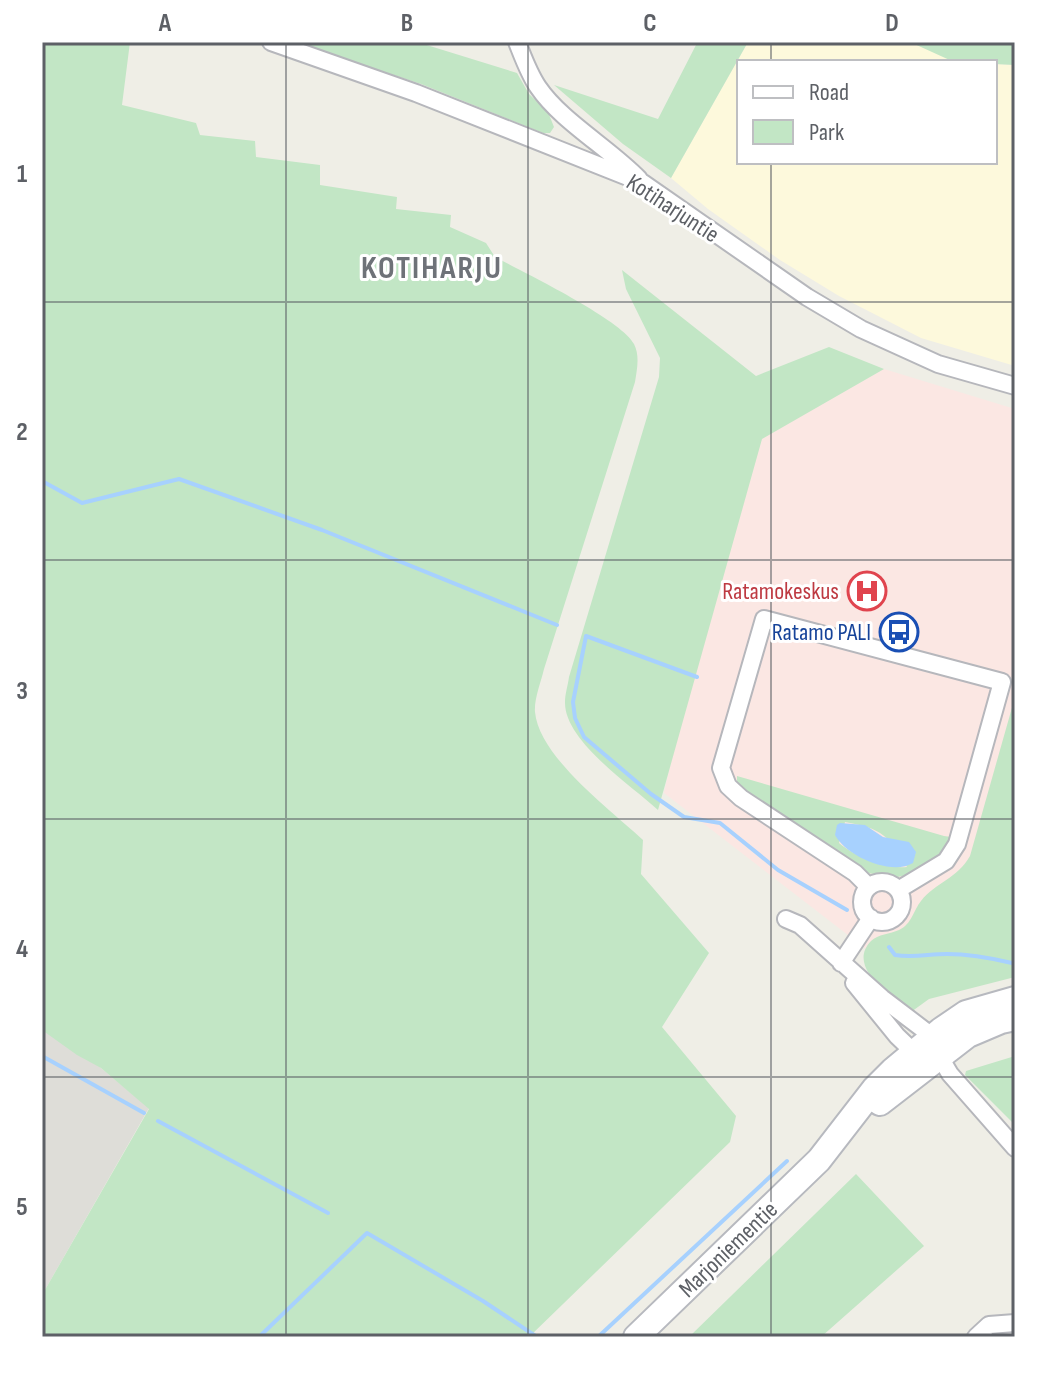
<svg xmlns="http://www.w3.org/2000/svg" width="1057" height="1379" font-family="'Sofia Sans Condensed',sans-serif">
  <rect width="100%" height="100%" fill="#efeee6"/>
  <path fill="#fdf9dc" d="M748,42H910L957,62H739V162H995V64L1015,65V366L921,338L839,296L780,260L708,209L671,178Z"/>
  <path fill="#deddd8" d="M42,1019L149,1108L42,1295Z"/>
  <path fill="#fbe7e3" d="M884,369L1015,409V959L901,976L664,793L675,744L762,438Z"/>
  <path fill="#c2e6c5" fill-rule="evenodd" d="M42,42H130L122,105L196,123L200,135L255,141L256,157L320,165V185L397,197L396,209L451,215L450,227L486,243L495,257C523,272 622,320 634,344C640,356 637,369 635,382L544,669C541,682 534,699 535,712C539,757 611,810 643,840L641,874L709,953L662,1027L736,1116L730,1142L529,1337H42V1295L149,1109L101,1068L77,1055L42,1030Z
    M294,42H417L517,73L529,94L548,112L554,127L550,133H543L421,84Z
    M690,42H748L671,178L623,144L554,85L658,119L696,45Z
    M910,42H1015V65L954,62Z
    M622,270L756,376L829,347L884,369L762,439L658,810C631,785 564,741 565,702C565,694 568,685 569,677L659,377L660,358L626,289Z
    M1015,697V977L929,999L911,1012C894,998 845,968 871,941C878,934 890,934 899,930C912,924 913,911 921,901C936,882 957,879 970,856Z
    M737,776L944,836L951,837L945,850L935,861L911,874L898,877L866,873L751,797L737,783ZM845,822C881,828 890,836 907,867C884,869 856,857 839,843Z
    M1015,1056V1125L965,1075L966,1071Z
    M856,1174L924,1246L821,1337H689Z"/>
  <path fill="#a7d1fe" d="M840,823L865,825L883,837L909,842L916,852L913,863C891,876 846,856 835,835L837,825Z"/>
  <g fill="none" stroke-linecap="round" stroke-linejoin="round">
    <path stroke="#a7d1fe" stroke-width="4" d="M42,481L82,503L179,479L322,530L557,625
      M697,677L586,636L573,702L575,718L584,737L651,794L684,817L720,823L778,870L847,910
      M889,947L895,955C913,958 929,954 947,954C969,954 991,958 1012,963
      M42,1056L144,1113
      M158,1121L328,1213
      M259,1337L367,1233L483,1301L537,1337
      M598,1337L787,1161"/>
    <g stroke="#b6b7bc" stroke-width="20">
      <path id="street" d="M271,42L416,93L643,183L807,297L861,329L938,364L1015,386
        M517,42C523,57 529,74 538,87C561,121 609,148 639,179
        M862 902a20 20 0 1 1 40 0a20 20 0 1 1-40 0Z
        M869,887L855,873L741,798L728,786L721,768L764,619L1002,682L957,844L946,861L898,890
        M786,919L800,925L882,998L924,1030L950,1074L1015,1148
        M841,963L871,918
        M854,983L897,1036L921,1059
        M976,1337L989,1325L1015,1323"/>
    </g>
    <g stroke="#b7b9bf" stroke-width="28">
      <path id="secondary" d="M880,1103L968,1035L1001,1021L1015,1018
        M636,1337L819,1160L874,1089L893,1070L941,1030L966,1013L1015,999"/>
    </g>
    <use href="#street" stroke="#fff" stroke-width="16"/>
    <use href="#secondary" stroke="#fff" stroke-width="24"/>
  </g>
  <path fill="none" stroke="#5d6066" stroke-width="2" stroke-opacity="0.55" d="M286,42V1337M528,42V1337M771,42V62M771,162V1337M42,302H1015M42,560H1015M42,819H1015M42,1077H1015"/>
  <defs>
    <g id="hospital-ring" transform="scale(2)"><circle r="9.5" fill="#fff" stroke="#e0444e" stroke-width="1.5"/><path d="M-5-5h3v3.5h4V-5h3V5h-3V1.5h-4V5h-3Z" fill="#e0444e"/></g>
    <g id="bus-ring" transform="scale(2)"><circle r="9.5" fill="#fff" stroke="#1a4fb4" stroke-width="1.5"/><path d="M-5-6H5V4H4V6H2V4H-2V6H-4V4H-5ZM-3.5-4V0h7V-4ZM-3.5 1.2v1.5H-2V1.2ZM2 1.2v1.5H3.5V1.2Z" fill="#1a4fb4"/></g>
  </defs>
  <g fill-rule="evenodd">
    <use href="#hospital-ring" x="867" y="591"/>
    <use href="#bus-ring" x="899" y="632"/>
  </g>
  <g text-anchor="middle" stroke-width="6" stroke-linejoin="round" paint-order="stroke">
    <g font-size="24" fill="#5d6066" stroke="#fff">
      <text transform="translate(673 208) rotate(33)" y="8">Kotiharjuntie</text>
      <text transform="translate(728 1249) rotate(-44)" y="8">Marjoniementie</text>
    </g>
    <g font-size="24" fill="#be3a42" stroke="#fff" text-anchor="end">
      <text x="839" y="599">Ratamokeskus</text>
    </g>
    <g font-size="24" fill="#164399" stroke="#fff" text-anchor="end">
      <text x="871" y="640">Ratamo PALI</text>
    </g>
    <g font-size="32" font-weight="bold" letter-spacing="2" fill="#6e7278" stroke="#fff">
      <text x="432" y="278">KOTIHARJU</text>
    </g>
  </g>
  <rect width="1057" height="1379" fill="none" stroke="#ffffff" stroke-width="88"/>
  <rect x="737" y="60" width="260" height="104" fill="#ffffff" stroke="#bebfc2" stroke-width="2"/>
  <rect x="753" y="86" width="40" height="12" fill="#ffffff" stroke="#bebfc2" stroke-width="2"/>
  <text x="809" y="100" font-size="24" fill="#5d6066">Road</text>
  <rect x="753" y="120" width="40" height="24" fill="#c2e6c5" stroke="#bebfc2" stroke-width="2"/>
  <text x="809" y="140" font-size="24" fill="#5d6066">Park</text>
  <rect x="44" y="44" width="969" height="1291" fill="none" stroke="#5d6066" stroke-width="3"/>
  <g font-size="26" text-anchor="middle" font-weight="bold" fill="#5d6066">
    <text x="165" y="31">A</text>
    <text x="407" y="31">B</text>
    <text x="650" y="31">C</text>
    <text x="892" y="31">D</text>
    <text x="22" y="182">1</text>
    <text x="22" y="440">2</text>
    <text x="22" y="699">3</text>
    <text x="22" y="957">4</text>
    <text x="22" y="1215">5</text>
  </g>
</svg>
